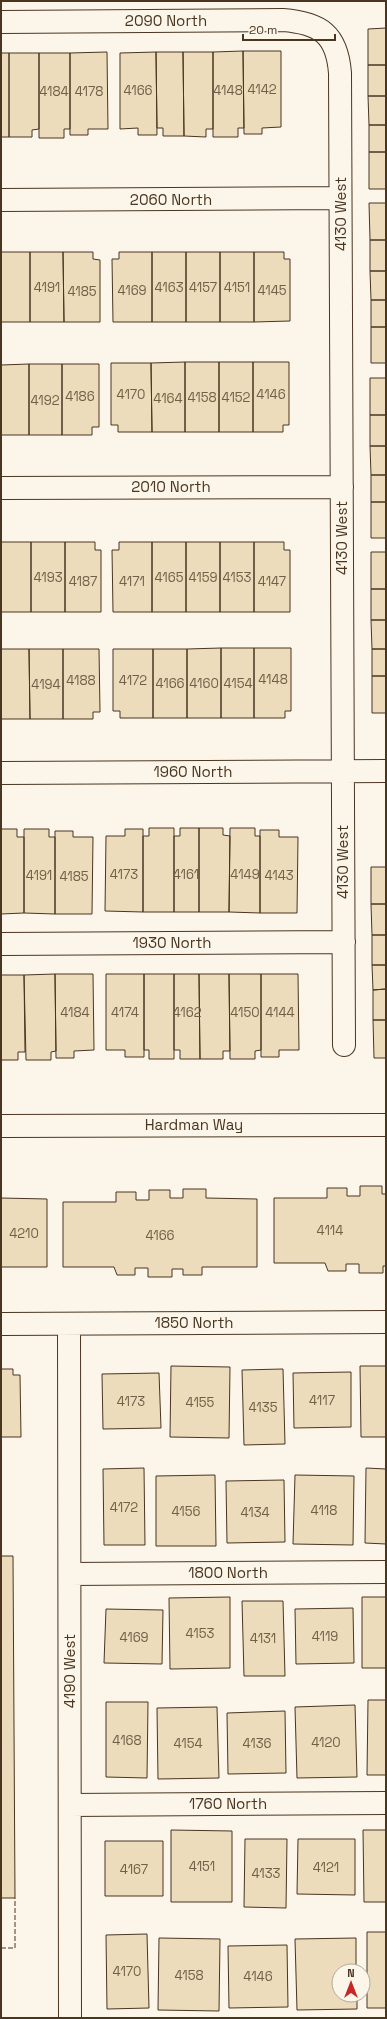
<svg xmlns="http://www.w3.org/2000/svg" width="387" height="2019" font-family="'Space Grotesk',sans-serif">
  <rect width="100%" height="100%" fill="#fbf6e9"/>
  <path fill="#ecdcbc" stroke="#4a3520" d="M386,28V65H368V29Z
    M243,51H281V127L262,128V134H244Z
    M243,51L244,128H238V137H213V52Z
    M107,52L108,129H88V135H70V53Z
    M156,52H183L184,136H163V128H157Z
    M156,52L157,135H138V128L120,129V53Z
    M183,52H213V129H206V137L184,136Z
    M1,53H9V137H1Z
    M9,53H39V129L32,130V137H9Z
    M39,53H70V129H64V138H39Z
    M368,65H386V96H368Z
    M368,96H386V125H369Z
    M369,125H386V152H369Z
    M369,152H386V189H369Z
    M369,203H386V240H370Z
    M370,240H386V271H370Z
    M1,252H30V322H1Z
    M30,252H63L64,322H30Z
    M63,252H93V259L100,260V322H64Z
    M119,252H152V322H113L112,259H119Z
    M152,252H186V322H152Z
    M186,252H220V322H186Z
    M220,252H254V322H220Z
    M254,252H284V259H290V321L254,322Z
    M370,271H386V300H371Z
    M371,300H386V327H371Z
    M371,327H386V363H371Z
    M185,362V432H152L151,363Z
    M185,362H219V432H185Z
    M219,362H253V432H219Z
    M253,362H289V425H283V432H253Z
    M111,363H151L152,432H118V425H111Z
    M29,364V435H1V365Z
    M29,364H62V435H29Z
    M62,364H99V427H92V435H62Z
    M370,378H386V415H370Z
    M370,415H386V446H370Z
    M370,446H386V475H371Z
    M371,475H386V502H371Z
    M371,502H386V538H371Z
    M1,542H31V612H1Z
    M31,542H65V612H31Z
    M65,542H95V550H101V612H65Z
    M119,542H152V612H113L112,550H119Z
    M152,542H186V612H152Z
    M186,542H220V612H186Z
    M220,542H254V612H220Z
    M254,542H284V550H290V612H254Z
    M371,552H386V589H371Z
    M371,589H386V620H371Z
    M371,620H386V649H372Z
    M221,648V718H187V649Z
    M221,648H254V718H221Z
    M254,648H291V711H285V718H254Z
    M1,649H29L30,719H1Z
    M29,649H63V719H30Z
    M63,649H99L100,712H93V719H63Z
    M113,649H153V718H120V711H113Z
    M153,649H187V718H153Z
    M372,649H386V676H372Z
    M372,676H386V713H372Z
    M149,828H174V912H143V836H149Z
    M180,828H199V912H174V836H180Z
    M199,828H223V835L230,836L229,912H199Z
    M230,828H255V836H260V913L229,912Z
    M1,829H17V837H24V913L1,914Z
    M24,829H49V837H55V914L24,913Z
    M125,829H143V912L105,911L106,836H125Z
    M260,830H279V837H298L297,913H260Z
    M55,831H73V837H93L92,914H55Z
    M371,867H386V904H371Z
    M371,904H386V935H372Z
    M372,935H386V965H372Z
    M372,965H386V989L373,990Z
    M55,974H93L94,1050L74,1051V1058H56Z
    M55,974L56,1051L51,1052V1060H26L24,975Z
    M106,974H144V1057H125V1050H106Z
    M144,974H174V1059H149V1050H144Z
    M174,974H199L200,1059H180V1050H174Z
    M199,974H229L230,1051H223V1059H200Z
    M229,974H261V1050L255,1051V1059H230Z
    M261,974H298L299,1050H279V1057H261Z
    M1,975H24L25,1052H18V1060H1Z
    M386,989V1020H373V990Z
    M373,1020H386V1058H374Z
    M360,1186H382V1194H386V1266H383V1273H359V1264H346V1271H328L325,1263H274V1198H327V1188H347V1196H360Z
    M183,1189H206V1198L257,1199V1267H202V1275H183V1269H172V1277H148V1268H135V1275H117L114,1267H63V1202H116V1192H136V1200H149V1190H170V1198H183Z
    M1,1198L47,1199V1267H1Z
    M171,1366L230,1367L229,1438L170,1437Z
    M360,1366H386V1437H361Z
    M1,1369H13V1375H20L21,1437H1Z
    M283,1369L285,1444L244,1445L242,1370Z
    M351,1372V1427L294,1428L293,1373Z
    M159,1373L161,1428L103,1429L102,1374Z
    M144,1468L145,1545H104L103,1469Z
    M366,1468L386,1469V1544L365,1543Z
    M215,1475L216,1546H156V1476Z
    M295,1475L354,1476L353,1545L293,1544Z
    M284,1480L285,1542L227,1543L226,1481Z
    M1,1556H13L15,1898H1Z
    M230,1597V1668L170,1669L169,1598Z
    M362,1597H386V1668H362Z
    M242,1601H283L285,1676H244Z
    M353,1608L354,1663L296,1664L295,1609Z
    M106,1609L163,1610L162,1664L104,1663Z
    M368,1700H386V1775H367Z
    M106,1702H148L147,1778L106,1777Z
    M355,1705L357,1777L297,1778L295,1707Z
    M217,1707L219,1778L158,1779L157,1708Z
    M285,1711L286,1773L228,1774L227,1713Z
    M171,1830L232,1831V1902H171Z
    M363,1830H386V1902H364Z
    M245,1839H287L286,1908L244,1907Z
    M298,1839H355V1895L297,1894Z
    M105,1841H163V1896H105Z
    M367,1932H386V2008H367Z
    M147,1934L149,2008L107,2009L106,1935Z
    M159,1938L220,1939L219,2011L158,2010Z
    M356,1938V1971H339V1995H357V2009L297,2010L295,1939Z
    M287,1945L288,2007L229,2008L228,1946Z"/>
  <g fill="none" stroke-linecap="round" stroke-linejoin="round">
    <g stroke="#4a3520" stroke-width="24">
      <path id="minor" d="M1,22L283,20C320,23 337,34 340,73L344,1045
        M1,200L340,198
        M1,488L342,487
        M1,773L386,771
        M1,944L344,942
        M1,1324L386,1322
        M69,1324L70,2018
        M70,1574L386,1572
        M70,1805L386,1803"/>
    </g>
    <g stroke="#4a3520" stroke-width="24">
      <path id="tertiary" d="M1,1126L386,1125"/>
    </g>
    <use href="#minor" stroke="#fbf6e9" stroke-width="22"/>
    <use href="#tertiary" stroke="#fbf6e9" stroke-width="22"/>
    <path stroke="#4a3520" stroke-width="1" stroke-dasharray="5 2" stroke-linecap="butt" d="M1,1948H15V1898"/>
  </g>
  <g text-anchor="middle" stroke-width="3" stroke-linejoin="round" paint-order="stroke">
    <g font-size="13" fill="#725f47">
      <text x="262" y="94">4142</text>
      <text x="138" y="95">4166</text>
      <text x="228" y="95">4148</text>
      <text x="54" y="96">4184</text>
      <text x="89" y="96">4178</text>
      <text x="47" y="292">4191</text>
      <text x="169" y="292">4163</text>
      <text x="203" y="292">4157</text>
      <text x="237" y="292">4151</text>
      <text x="132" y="295">4169</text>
      <text x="272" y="295">4145</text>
      <text x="82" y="296">4185</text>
      <text x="131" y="399">4170</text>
      <text x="271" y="399">4146</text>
      <text x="80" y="401">4186</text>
      <text x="202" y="402">4158</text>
      <text x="236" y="402">4152</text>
      <text x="168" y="403">4164</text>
      <text x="45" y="405">4192</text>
      <text x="48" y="582">4193</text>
      <text x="169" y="582">4165</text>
      <text x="203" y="582">4159</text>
      <text x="237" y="582">4153</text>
      <text x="83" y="586">4187</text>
      <text x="132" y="586">4171</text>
      <text x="272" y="586">4147</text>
      <text x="273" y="684">4148</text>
      <text x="81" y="685">4188</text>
      <text x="133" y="685">4172</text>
      <text x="170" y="688">4166</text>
      <text x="204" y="688">4160</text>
      <text x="238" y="688">4154</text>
      <text x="46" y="689">4194</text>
      <text x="124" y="879">4173</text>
      <text x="186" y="879">4161</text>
      <text x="245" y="879">4149</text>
      <text x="39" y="880">4191</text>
      <text x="279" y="880">4143</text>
      <text x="74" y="881">4185</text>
      <text x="75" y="1017">4184</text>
      <text x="125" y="1017">4174</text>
      <text x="187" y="1017">4162</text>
      <text x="245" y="1017">4150</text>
      <text x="280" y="1017">4144</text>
      <text x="330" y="1235">4114</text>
      <text x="24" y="1238">4210</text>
      <text x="160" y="1240">4166</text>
      <text x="322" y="1405">4117</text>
      <text x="131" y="1406">4173</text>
      <text x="200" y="1407">4155</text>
      <text x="263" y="1412">4135</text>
      <text x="124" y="1512">4172</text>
      <text x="324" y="1515">4118</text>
      <text x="186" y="1516">4156</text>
      <text x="255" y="1517">4134</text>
      <text x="200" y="1638">4153</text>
      <text x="325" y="1641">4119</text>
      <text x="134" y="1642">4169</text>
      <text x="263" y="1643">4131</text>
      <text x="127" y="1745">4168</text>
      <text x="326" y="1747">4120</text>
      <text x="188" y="1748">4154</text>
      <text x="257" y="1748">4136</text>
      <text x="202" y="1871">4151</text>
      <text x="326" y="1872">4121</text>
      <text x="134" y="1874">4167</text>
      <text x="266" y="1878">4133</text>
      <text x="127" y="1976">4170</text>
      <text x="189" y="1980">4158</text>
      <text x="258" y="1981">4146</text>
    </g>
    <g font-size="15" fill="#4a3520" stroke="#fbf6e9">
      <text x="166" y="26">2090 North</text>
      <text x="171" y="205">2060 North</text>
      <text transform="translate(341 214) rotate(-90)" y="5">4130 West</text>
      <text x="171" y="492">2010 North</text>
      <text transform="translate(342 538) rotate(-90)" y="5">4130 West</text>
      <text x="193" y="777">1960 North</text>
      <text transform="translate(343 862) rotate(-90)" y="5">4130 West</text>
      <text x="172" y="948">1930 North</text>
      <text x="194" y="1130">Hardman Way</text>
      <text x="194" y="1328">1850 North</text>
      <text x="228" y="1578">1800 North</text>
      <text transform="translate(70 1671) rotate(-90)" y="5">4190 West</text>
      <text x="228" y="1809">1760 North</text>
    </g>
  </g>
  <rect width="387" height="2019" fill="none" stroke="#4a3520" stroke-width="4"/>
  <g transform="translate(351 1983)"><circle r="19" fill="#fbf6e9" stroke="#b4a999"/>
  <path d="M0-3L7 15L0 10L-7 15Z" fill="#c62828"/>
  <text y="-6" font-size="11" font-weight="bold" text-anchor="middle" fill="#4a3520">N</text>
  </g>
  <path d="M243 34v6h92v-6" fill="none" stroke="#4a3520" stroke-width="2"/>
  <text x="249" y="34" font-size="12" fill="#4a3520" stroke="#fbf6e9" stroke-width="3" paint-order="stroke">20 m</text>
</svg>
